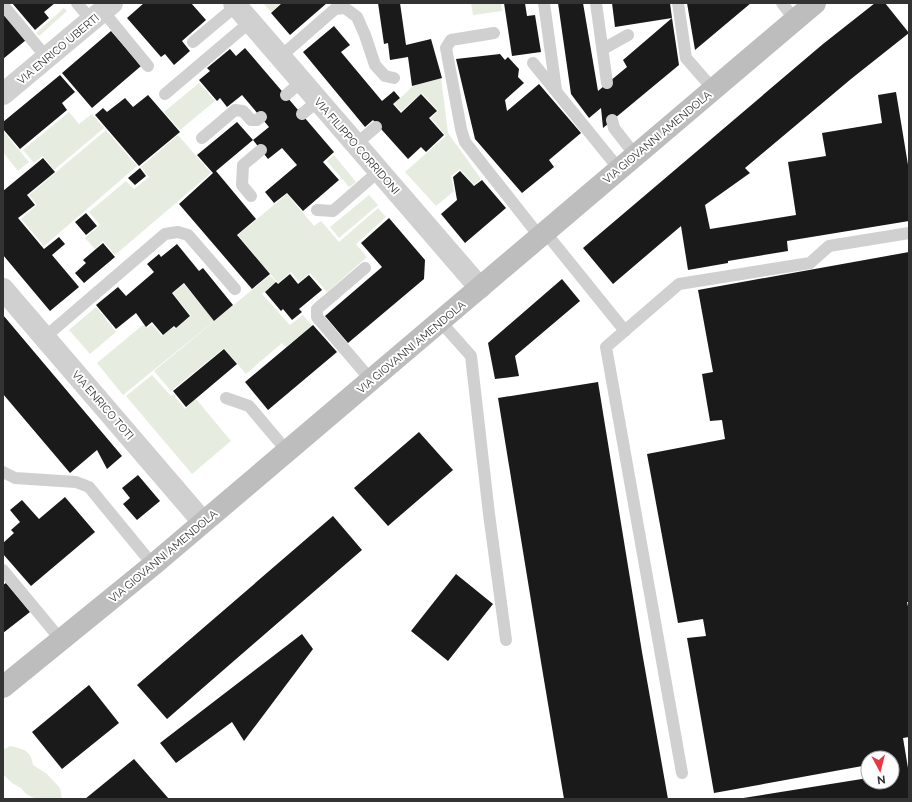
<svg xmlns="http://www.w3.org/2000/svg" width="912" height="802" font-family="Raleway,sans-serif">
  <rect width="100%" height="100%" fill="#fff"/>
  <path fill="#e6ecdf" d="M263,3H281L271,12Z
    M471,3H501L502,11L473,15Z
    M64,8L67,11L39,36L36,33Z
    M441,78L448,133L481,179L474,185L460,169L451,176L454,191L436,206L405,172L446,136L431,118L438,111L422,93L401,111L394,104L413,86Z
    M199,83L215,101L180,130L164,112Z
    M69,112L79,124L92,114L104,128L54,170L43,156L34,163L23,150Z
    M106,130L137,166L44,246L21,219L37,205L29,195Z
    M3,131L29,162L18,171L3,152Z
    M178,135L211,173L115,255L103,241L95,249L85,238L100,225L89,212L126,181L134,189L149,177L141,167Z
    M334,155L356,182L349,187L327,161Z
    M287,194L314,226L321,221L339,242L378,208L386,217L356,244L367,257L327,292L310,273L299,282L291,272L278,283L238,235Z
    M369,195L378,205L339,238L330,227Z
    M270,275L276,282L262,294L290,325L303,315L312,326L286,347L282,343L246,374L224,348L171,391L154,371Z
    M184,284L214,321L123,395L97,363L144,324L147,328L152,324L162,336L173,327L175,329L191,316L173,293Z
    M96,307L116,332L90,354L69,330Z
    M152,375L171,396L173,394L185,409L196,399L231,441L192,474L126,396Z
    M10,746C23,749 31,750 33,765L47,774L60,788L62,799H36L26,794L21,788L12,783L3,774V750Z"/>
  <path fill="#1a1a1a" d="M12,3H55L44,12L49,18L35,30Z
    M144,3H191L206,20L182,41L190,51L174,65L165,54L161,57L127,18Z
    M282,3H309L310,4L312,3H327L290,35L271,13Z
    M378,3H400L406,45L431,39L442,78L412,86L408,57L390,60L388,43L384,44Z
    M504,3H525L527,16L535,15L541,52L512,56Z
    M558,3H583L598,91L627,67L623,60L672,18L679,65L603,128L601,108L589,118L571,94Z
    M612,3H670L672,18L615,27Z
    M687,3H751L695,50Z
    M875,3H885L909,33L851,79L745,168L750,173L705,205L710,229L796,215L788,162L826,156L822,133L882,123L878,95L896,92L909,171V221L787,241L788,251L728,261V263L688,270L681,226L613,284L583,248L823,44Z
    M4,13L26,40L3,59V14Z
    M334,26L350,45L341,52L382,101L394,91L400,98L393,104L401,113L421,94L437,111L429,118L444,135L426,152L421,147L408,159L373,120L365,127L303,52Z
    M111,31L141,66L92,108L62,73Z
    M245,48L334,152L323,162L339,180L303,211L287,193L274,203L265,192L297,165L282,148L268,159L253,140L269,127L242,95L227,107L220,98L217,101L199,80L210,71L207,68L230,49L236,56Z
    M500,54L505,60L508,57L519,69L518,77L524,83L505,100L507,111L539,84L581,133L549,160L554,167L522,193L475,139L456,59Z
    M60,75L75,92L62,103L67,110L20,149L3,129V122Z
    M148,95L180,132L139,166L95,115L103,108L107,112L125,98L133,107Z
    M237,122L253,140L216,171L256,219L237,235L270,274L252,289L179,204L213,173L197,155Z
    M43,158L55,172L27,195L35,205L18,218L44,249L59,237L65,244L52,255L79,287L50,311L3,255V191Z
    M140,168L146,176L135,185L128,178Z
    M460,171L474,186L482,180L506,208L465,243L441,214L457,200L453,177Z
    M86,213L97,226L86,235L75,222Z
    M389,218L425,260L424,279L348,343L325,316L382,267L361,243Z
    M103,243L115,257L84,283L75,273L86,263L83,260Z
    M177,244L199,271L203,268L233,305L214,321L184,283L172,293L190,316L176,328L174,326L163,335L152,322L146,327L136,313L116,329L96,305L118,287L126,296L154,272L147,264L159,254L161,257Z
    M909,252V602H907L909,611V737L903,738L909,774V799H737L868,778V782H892V758H868V765L714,793L687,638L706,636L703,619L678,623L647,454L725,439L722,420L710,421L702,374L713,372L698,290Z
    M290,274L298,284L309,275L322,290L299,309L302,312L292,320L283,309L281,311L265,292L276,282L278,284Z
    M562,279L580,301L515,356L519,376L495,379L488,343Z
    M3,315L122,456L107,469L97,450L70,473L3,394Z
    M313,325L337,352L268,410L245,382Z
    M224,349L237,364L186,407L173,391Z
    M598,382L642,652L668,799H564L542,668L498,398Z
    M419,432L453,470L388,526L354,488Z
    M138,475L160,501L137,520L123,504L130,498L122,488Z
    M65,497L95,532L31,586L3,554V543L14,533L11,530L20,522L10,510L22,500L39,519Z
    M333,516L362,550L167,719L137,685Z
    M456,574L493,604L448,661L411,631Z
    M6,583L30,612L3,633V585Z
    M302,634L313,649L244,741L232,722L176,763L160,743Z
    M89,685L119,723L62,769L32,732Z
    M134,759L169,799H85Z"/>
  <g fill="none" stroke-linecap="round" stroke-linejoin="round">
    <path stroke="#d0d0d0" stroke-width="12" d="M77,3L91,20
      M544,3L556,90
      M596,3L607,83
      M678,3L686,58L713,89
      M782,3L795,20
      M3,5L47,58
      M103,11L148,66
      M494,33L451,40L446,48L461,129L465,142L540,237
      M193,42L236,6
      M603,49L628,35
      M280,57L335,9L345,8L357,17L365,35L375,65L385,76L394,78
      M533,63L619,169
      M165,94L250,22
      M286,95L301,82
      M302,114L318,101
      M612,120L614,128L635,155
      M202,138L235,110L243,111L251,120H257L261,117
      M356,144L376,127
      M251,196L242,185L243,165L261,150
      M317,210L333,211L379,171
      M545,232L625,331
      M365,268L317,309V317L371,380
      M440,321L471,356L489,514L506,640
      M45,337L165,234L178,232L188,235L235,289
      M226,398L249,406L287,451
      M3,472L15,478L76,482L89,487L153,565
      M3,570L61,640
      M682,773L606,347L679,284L810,263L829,246L909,233"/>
    <path stroke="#d0d0d0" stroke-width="22" d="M234,3L480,288
      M3,94L112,3
      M3,289L203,522"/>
    <path stroke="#bdbdbd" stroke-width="22" d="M3,687L153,565L815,3"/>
  </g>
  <g text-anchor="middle" stroke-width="4" stroke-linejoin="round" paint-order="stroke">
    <g font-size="11" fill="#333" stroke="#fff">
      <text transform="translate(58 49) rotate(-40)" y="4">VIA ENRICO UBERTI</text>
      <text transform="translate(657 137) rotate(-40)" y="4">VIA GIOVANNI AMENDOLA</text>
      <text transform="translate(357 146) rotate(49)" y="4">VIA FILIPPO CORRIDONI</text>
      <text transform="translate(411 347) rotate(-40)" y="4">VIA GIOVANNI AMENDOLA</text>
      <text transform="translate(103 405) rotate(49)" y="4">VIA ENRICO TOTI</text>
      <text transform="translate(163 556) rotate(-40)" y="4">VIA GIOVANNI AMENDOLA</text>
    </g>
  </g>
  <rect width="912" height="802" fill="none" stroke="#333333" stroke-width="8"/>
  <g transform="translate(880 770) rotate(173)"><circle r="19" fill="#ffffff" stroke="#adadad"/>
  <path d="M0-3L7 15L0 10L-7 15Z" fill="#e63946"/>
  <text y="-6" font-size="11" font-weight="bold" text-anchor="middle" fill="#333333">N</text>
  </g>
</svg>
